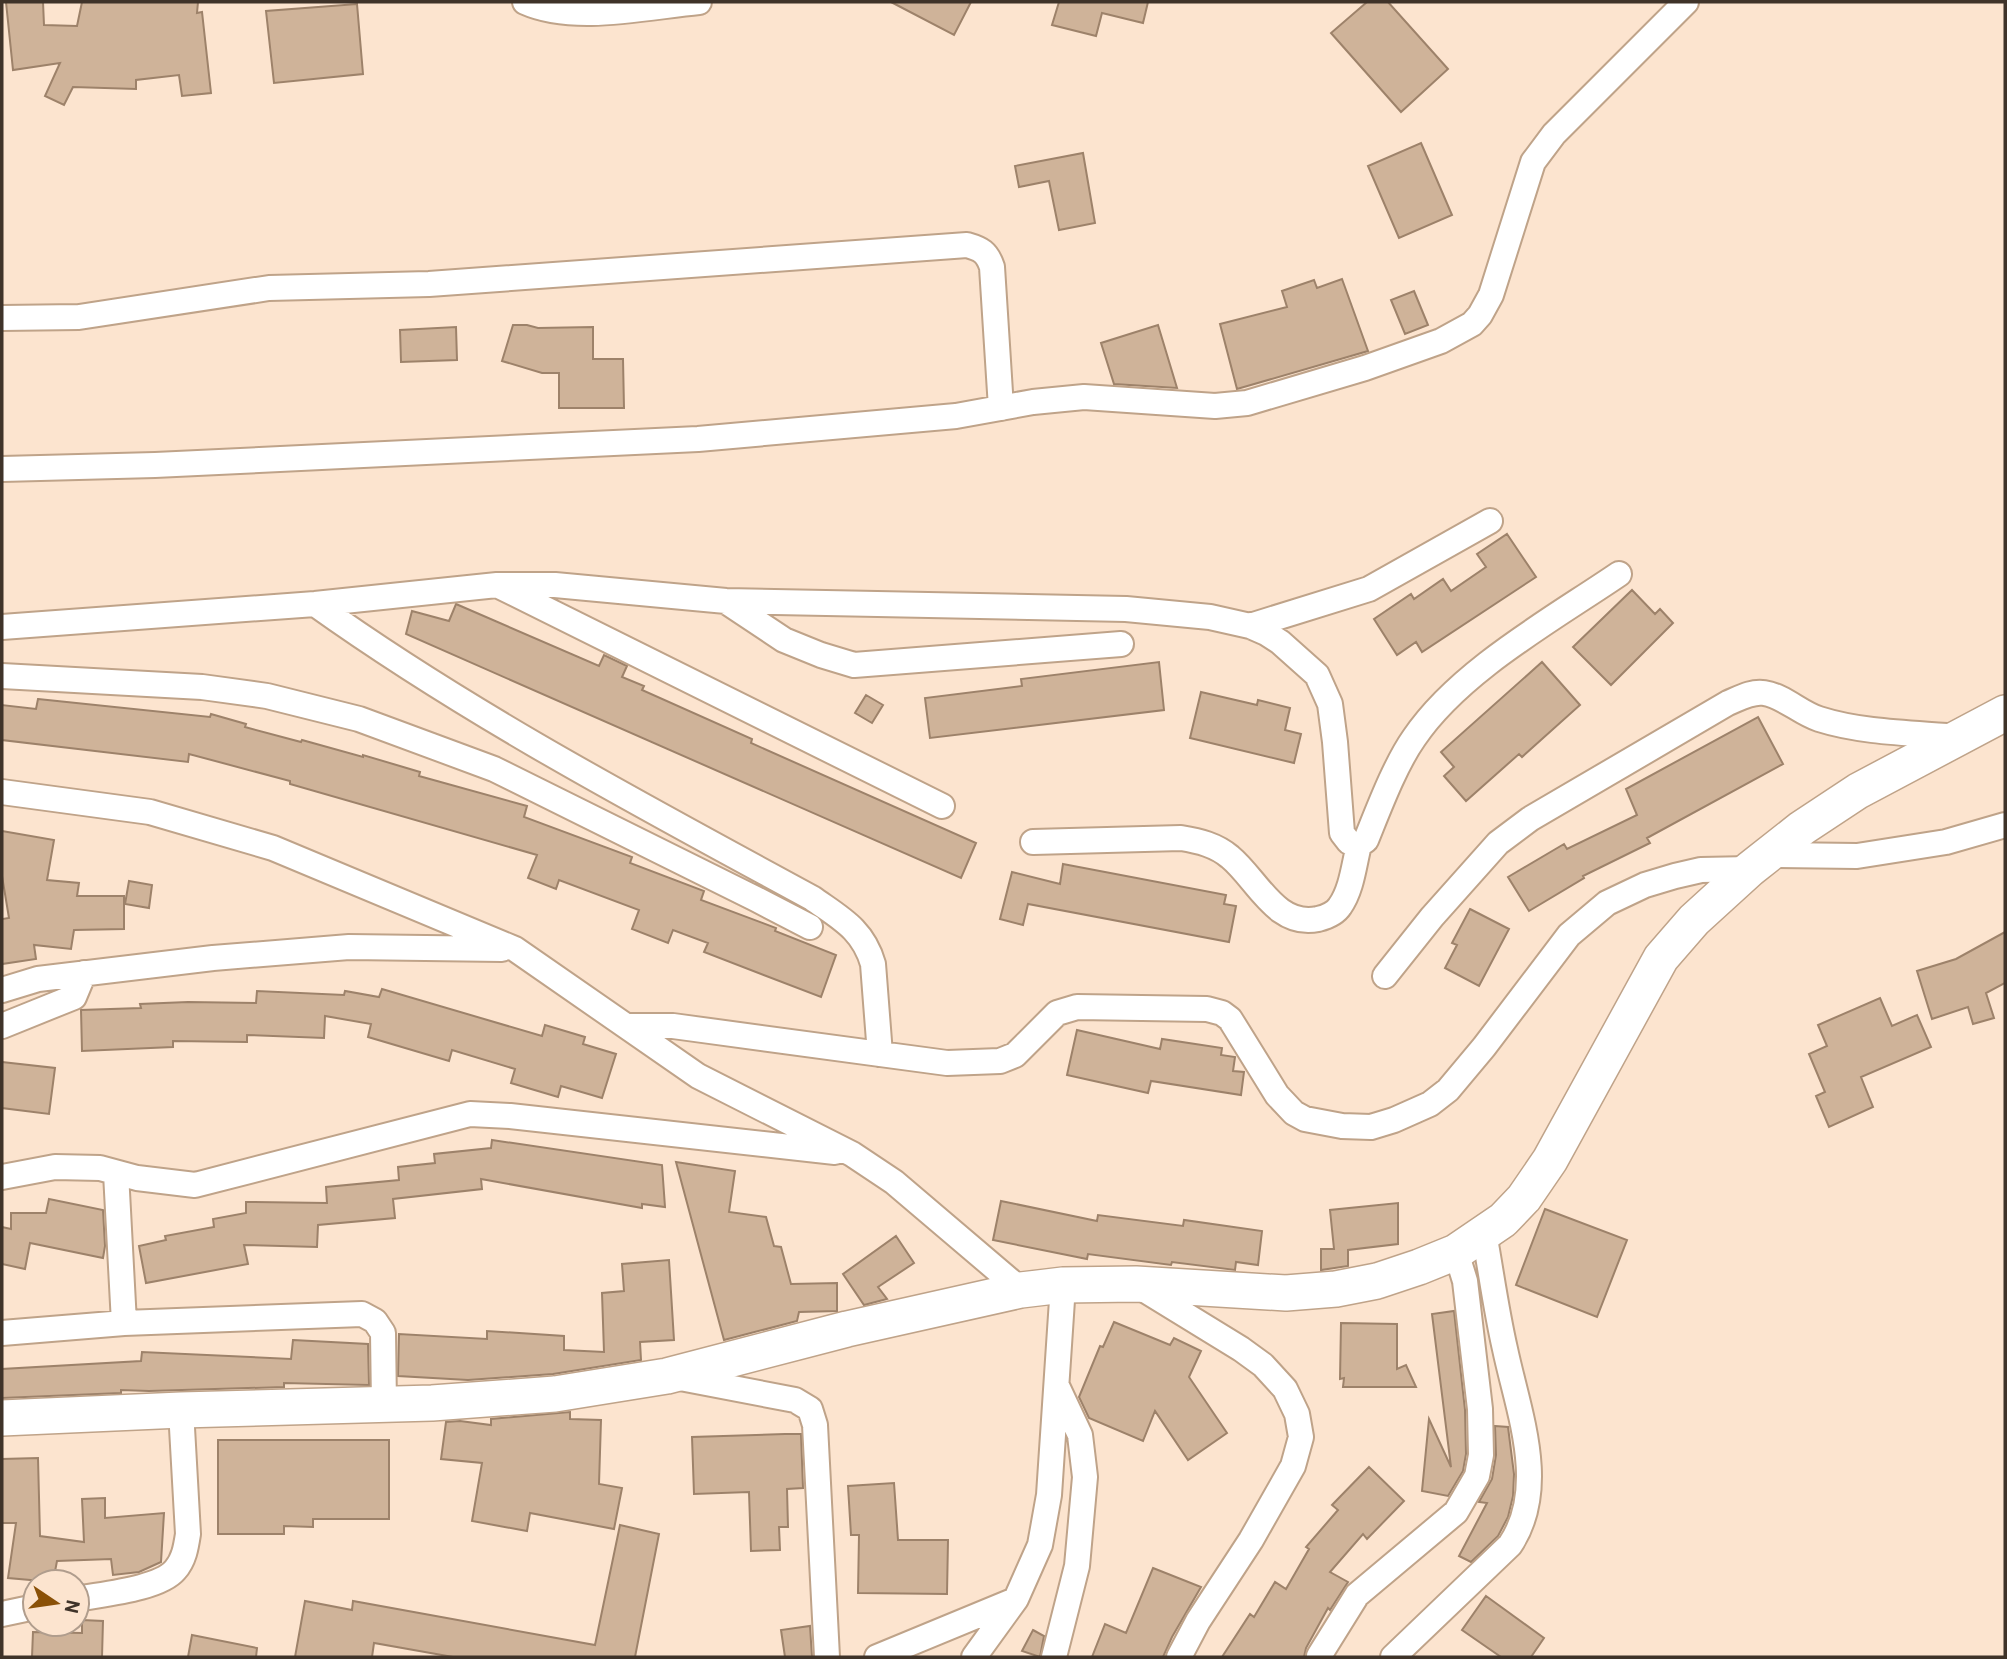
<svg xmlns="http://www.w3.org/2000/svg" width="2007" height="1659" font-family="Barlow,sans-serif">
  <rect width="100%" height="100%" fill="#fce4cf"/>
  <path fill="#cfb399" stroke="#9d826a" stroke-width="2" d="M6,2H43L44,25L77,26L82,2H198L197,13L202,12L211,93L182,96L179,75L136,80V89L73,87L64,105L45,96L60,63L13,70Z
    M891,2H971L954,35Z
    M1059,2H1148L1143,23L1102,13L1096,36L1052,25Z
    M1367,2H1388L1448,69L1401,112L1331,33Z
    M357,4L363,74L274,83L266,11Z
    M1421,143L1452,215L1399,238L1368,166Z
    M1083,153L1095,223L1059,230L1049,181L1019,187L1015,166Z
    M1342,279L1368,351L1237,389L1220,324L1287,307L1282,291L1314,280L1317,288Z
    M1414,291L1428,325L1405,334L1391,300Z
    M513,325H527L538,328L593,327V359H623L624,408H559V373H542L502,361Z
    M1158,325L1177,388L1114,384L1101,343Z
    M456,327L457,360L401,362L400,330Z
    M1507,534L1536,577L1422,652L1416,642L1397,655L1374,619L1411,594L1414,599L1443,579L1451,591L1486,567L1477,554Z
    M1632,590L1655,614L1660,609L1673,623L1611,685L1573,647Z
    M456,604L599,666L604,655L627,666L622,677L644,686L642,690L752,739L751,743L976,843L961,878L406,634L412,611L449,621Z
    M1159,662L1164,710L930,738L925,698L1022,686L1021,679Z
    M1542,662L1580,705L1522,757L1519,754L1466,801L1444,776L1454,767L1441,752Z
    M1201,692L1257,705L1258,700L1290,708L1285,730L1301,734L1294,763L1190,738Z
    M866,695L883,705L872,723L855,713Z
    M38,699L210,717L211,714L246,724L245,727L301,742L302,740L363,757V755L420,772L419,776L527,806L524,817L632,857L630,863L704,891L701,900L776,928L775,931L836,955L821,997L704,952L708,943L673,930L668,943L632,929L639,910L559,880L556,889L528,878L537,855L290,784V781L189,754L188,762L2,740V705L36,709Z
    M1758,717L1783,764L1647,838L1650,843L1583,876L1584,878L1529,911L1508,877L1564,844L1567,849L1637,815L1626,789Z
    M2,831L54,840L47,880L79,883L77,896H124V929L74,930L71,949L34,945L36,959L2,964V919L9,918L2,876Z
    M1063,864L1226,895L1224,904L1236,906L1229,942L1028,904L1023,925L1000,919L1012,872L1060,884Z
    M129,881L152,885L149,908L125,904Z
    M1470,909L1509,929L1479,986L1445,968L1457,945L1452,943Z
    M2005,932V983L1986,993L1994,1018L1973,1024L1968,1007L1932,1019L1917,971L1956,959Z
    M382,989L542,1036L545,1025L585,1037L583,1044L616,1054L602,1098L561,1086L558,1097L511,1083L515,1069L452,1050L449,1061L368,1037L371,1024L325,1016L324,1038L247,1035V1042L173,1041V1047L82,1051L81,1010L141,1008L140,1004L188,1002L256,1003L257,991L344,995L345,991L379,997Z
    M1880,998L1892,1026L1917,1015L1931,1047L1861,1077L1873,1107L1829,1127L1816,1096L1825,1092L1809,1054L1827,1046L1818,1025Z
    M1077,1030L1160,1049L1162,1039L1222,1048L1221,1055L1235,1057L1233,1071L1244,1072L1241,1095L1151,1081L1148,1093L1067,1075Z
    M2,1062L55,1068L49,1114L2,1108Z
    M492,1140L662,1165L665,1207L642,1204V1208L481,1179L482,1189L393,1199L395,1218L318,1225L317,1247L244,1245L248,1264L146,1283L139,1246L166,1240L165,1236L214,1227L213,1219L246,1213V1202L327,1203L326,1187L399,1180L398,1167L435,1163L434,1154L491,1148Z
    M676,1162L735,1171L729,1212L766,1217L774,1246L781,1247L791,1284L837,1283V1311L799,1312L797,1321L724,1340Z
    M49,1199L103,1210L105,1246L103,1258L30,1243L25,1269L2,1264V1227L11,1229V1213H46Z
    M1001,1201L1097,1221L1098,1215L1183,1226L1184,1220L1262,1231L1258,1265L1236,1262L1235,1270L1172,1262L1171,1265L1088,1254L1087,1259L993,1240Z
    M1398,1203V1244L1348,1250V1266L1321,1270V1249H1334L1330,1210Z
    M1545,1209L1627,1240L1597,1317L1516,1285Z
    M896,1236L914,1263L878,1287L887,1299L864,1305L843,1274Z
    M669,1260L674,1340L640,1342L641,1360L553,1374L468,1380L398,1376L399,1334L487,1339V1331L564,1336V1350L604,1352L602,1293L624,1291L622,1264Z
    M1454,1311L1465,1410L1466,1454L1463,1471L1448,1496L1422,1491L1429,1419L1451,1467L1432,1314Z
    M1114,1322L1170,1345L1174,1338L1201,1351L1189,1377L1227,1433L1188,1460L1155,1411L1143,1441L1089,1418L1079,1397L1100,1346L1103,1347Z
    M1341,1323L1397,1324V1369L1406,1365L1416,1387H1343L1344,1378L1340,1379Z
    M293,1340L368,1344L369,1385L284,1383V1387L149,1391L121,1390V1393L2,1398V1369L141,1361L142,1352L291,1359Z
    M570,1412V1419L601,1420L599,1484L622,1488L614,1529L530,1513L527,1531L472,1521L482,1463L441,1459L446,1422L460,1421L491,1425V1419Z
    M1495,1426L1508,1427L1514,1474L1513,1496L1508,1517L1498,1536L1471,1562L1459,1556L1487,1503L1479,1502L1492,1479L1496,1455Z
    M785,1434H801L803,1488L787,1489L788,1527H779L780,1550L751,1551L749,1492L694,1494L692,1437Z
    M218,1440H389V1519H313V1527L284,1526V1534H218Z
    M38,1458L40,1536L84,1542L82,1499L105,1498V1518L164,1513L161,1562L139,1572L113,1575L111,1559L57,1561L53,1582L8,1578L16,1523H2V1459Z
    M1369,1467L1404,1501L1367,1539L1363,1534L1330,1572L1348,1582L1330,1610L1328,1608L1306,1648L1304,1657H1222L1250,1614L1254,1617L1275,1582L1286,1589L1309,1549L1306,1547L1338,1510L1332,1505Z
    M894,1483L898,1540H948L947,1594L858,1593L859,1535H851L848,1486Z
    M620,1525L659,1534L635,1657H453L374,1643L372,1657H295L305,1601L352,1610L353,1601L595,1645Z
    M1153,1568L1201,1587L1172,1637L1163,1657H1092L1105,1624L1126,1633Z
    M1486,1596L1544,1638L1531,1657H1501L1462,1630Z
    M82,1620L103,1621L102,1657H32L33,1632L82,1633Z
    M810,1626L812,1657H785L781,1630Z
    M1033,1630L1044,1636L1040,1657L1022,1651Z
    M192,1635L257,1648L256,1657H188Z"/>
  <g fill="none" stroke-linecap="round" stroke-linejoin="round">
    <g stroke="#bfa389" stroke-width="28">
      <path id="street" d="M525,2C574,24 646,7 699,2
        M2,318L79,317L269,288L429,284L967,245C981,249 987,252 992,267L1001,408
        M2,469L155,465L698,439L956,416L1033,402L1084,397L1215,406L1247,403L1365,368L1441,341L1472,324L1480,315L1491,295L1533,162L1554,134L1686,2
        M501,587L942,806
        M727,602L784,640L821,655L854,665L1121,644
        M315,604C472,716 643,806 812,898C840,918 863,929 873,964L880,1054
        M1250,626L1369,589L1490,521
        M2,627L315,604L497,585H555L726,601L1126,609L1210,617L1250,626L1266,633L1280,642L1317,675L1330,704L1335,742L1342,833L1349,842L1359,845L1366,840C1379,808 1395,765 1414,738C1459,671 1553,619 1619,574
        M2,676L202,687L267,696L359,719L494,769L756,899L810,927
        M2,792L150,812L273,848L515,949L698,1076L852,1154L894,1182L1021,1290
        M1033,842L1181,838C1199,841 1216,845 1230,857C1257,879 1276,928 1318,919C1326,917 1335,914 1340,906C1352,889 1354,864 1359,845
        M1768,855L1857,856L1946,842L2005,825
        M1385,976L1432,917L1498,843L1530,819L1728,703C1740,698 1752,691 1764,693C1784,696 1800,713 1819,719C1863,733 1914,733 1960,737
        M2,990L38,979L213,958L349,947L502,949
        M2,1026L74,997L84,973
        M628,1026H673L947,1063L1000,1061L1015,1055L1057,1013L1077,1007L1207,1009L1222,1013L1230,1019L1277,1095L1294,1113L1305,1119L1342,1126L1371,1127L1394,1120L1430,1104L1448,1090L1484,1047L1569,935L1607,903L1645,885L1675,876L1701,870L1750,869
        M116,1173L124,1323
        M2,1177L55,1167L100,1168L137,1178L195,1185L470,1114L510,1116L835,1152
        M1140,1287L1241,1349L1263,1365L1285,1389L1297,1414L1301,1437L1293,1466L1251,1540L1198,1621L1179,1657
        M2,1333L124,1323L362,1314L375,1321L383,1333L384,1405
        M675,1377L795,1400L810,1409L815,1425L827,1657
        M77,1599C102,1594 159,1589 175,1570C184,1560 186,1547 188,1534L181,1410
        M2,1614L35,1607
        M1319,1656L1357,1595L1456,1512L1477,1476L1481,1455L1480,1409L1465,1281L1456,1252
        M877,1657L1015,1600
        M974,1657L1016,1599L1040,1545L1049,1495L1063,1285
        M1054,1657L1077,1566L1085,1477L1080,1435L1057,1386
        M1393,1657L1510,1545C1549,1487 1518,1411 1505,1349C1496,1310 1491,1271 1484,1233"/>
    </g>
    <g stroke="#bfa389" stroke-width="38">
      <path id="secondary" d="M2,1418L181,1410L432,1403L555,1394L667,1376L847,1329L1021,1290L1063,1285L1136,1284L1286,1293L1336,1289L1377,1281L1419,1267L1456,1252L1503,1220L1524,1198L1550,1160L1661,958L1694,920L1750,869L1802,828L1858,791L2005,713"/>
    </g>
    <use href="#street" stroke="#fff" stroke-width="24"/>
    <use href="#secondary" stroke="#fff" stroke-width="35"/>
  </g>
  <rect width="2007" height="1659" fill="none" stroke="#3f3329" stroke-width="7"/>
  <g transform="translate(56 1603) rotate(103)"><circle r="33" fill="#fce4cf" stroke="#b09d8d" stroke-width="2"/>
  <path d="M0-5L12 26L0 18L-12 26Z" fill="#8a5108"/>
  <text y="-10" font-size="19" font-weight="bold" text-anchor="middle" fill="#3f3329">N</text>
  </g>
</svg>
